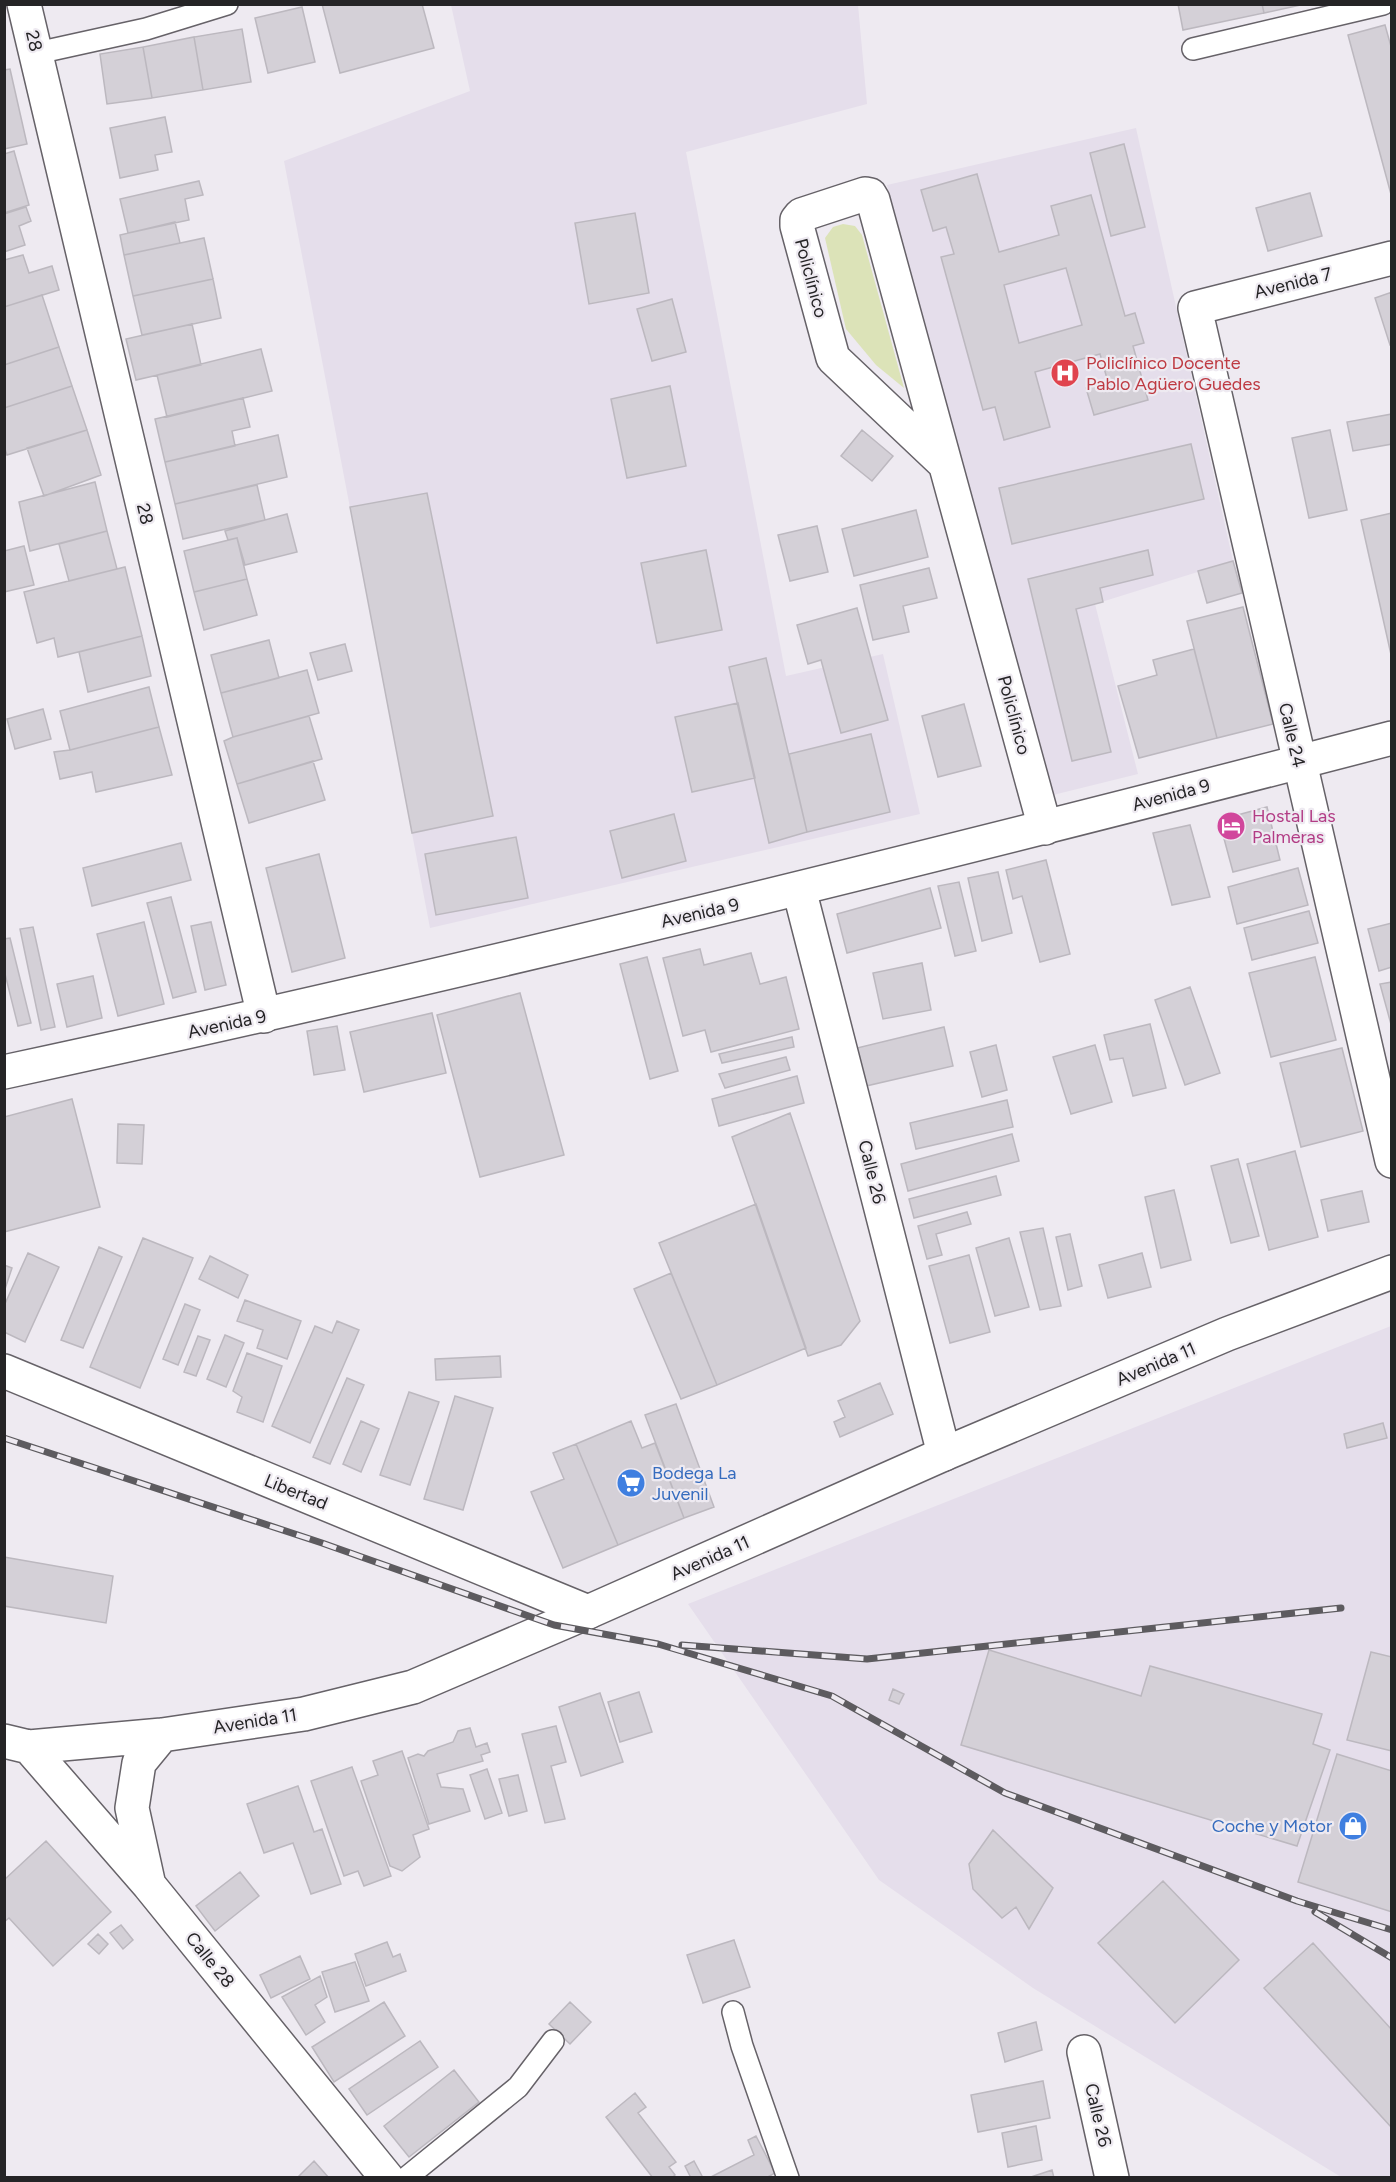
<svg xmlns="http://www.w3.org/2000/svg" width="1396" height="2182" font-family="Figtree,sans-serif">
  <rect width="100%" height="100%" fill="#eeeaf1"/>
  <path fill="#e5deeb" d="M451,5H858L867,104L686,152L786,676L883,654L920,814L430,928L284,161L470,91Z
    M1136,128L1233,561L1095,604L1138,774L1053,795L887,185Z
    M1391,1326V2177H1341L1033,1988L879,1880L688,1604Z"/>
  <path fill="#dce3b8" d="M843,224L855,226L862,235L904,388L876,365L846,329L825,238L833,227Z"/>
  <path fill="#d4d0d7" stroke="#bcb8bf" stroke-width="1.5" fill-rule="evenodd" d="M322,4H422L434,48L340,73Z
    M1178,4H1262L1264,13L1183,30Z
    M1262,4H1305L1264,13Z
    M302,7L315,62L268,73L255,18Z
    M1385,25L1392,50V198L1348,35Z
    M242,29L251,82L203,90L194,37Z
    M194,37L203,90L152,98L143,47Z
    M143,47L152,98L107,104L100,54Z
    M10,69L27,144L4,149V70Z
    M165,117L172,152L155,155L158,170L120,178L110,128Z
    M1124,144L1145,227L1111,236L1090,153Z
    M14,151L29,205L4,213V154Z
    M977,174L999,252L1059,235L1051,206L1091,195L1125,316L1135,313L1144,343L1133,346L1148,400L1094,415L1086,388L1108,382L1100,354L1035,372L1050,427L1004,440L995,407L983,410L941,257L954,254L946,227L933,231L921,190ZM1066,268L1082,325L1019,343L1004,285Z
    M199,181L203,195L185,199L189,220L128,233L120,199Z
    M1310,193L1322,236L1268,251L1256,208Z
    M26,207L31,221L19,226L25,245L4,252V214Z
    M635,213L649,293L589,304L575,223Z
    M175,222L180,243L124,255L120,235Z
    M204,238L213,279L133,296L124,255Z
    M23,255L29,273L52,266L59,290L4,307V260Z
    M213,279L221,318L142,335L133,296Z
    M1392,292V344L1390,345L1375,298Z
    M42,295L59,347L4,365V307Z
    M672,299L686,352L652,361L637,309Z
    M192,324L201,365L136,380L126,339Z
    M59,347L72,386L4,408V365Z
    M261,349L272,391L167,417L157,375Z
    M72,386L87,430L7,455L4,446V408Z
    M670,386L686,466L627,478L611,399Z
    M243,398L250,427L232,431L235,446L165,462L155,419Z
    M1392,414V444L1353,451L1347,422Z
    M87,430L101,475L44,496L27,448Z
    M862,430L893,456L872,481L841,456Z
    M1330,430L1347,510L1309,518L1292,438Z
    M278,435L287,477L175,504L165,462Z
    M1191,444L1204,499L1012,544L999,488Z
    M95,482L107,531L30,551L19,502Z
    M257,485L265,520L183,539L175,504Z
    M427,493L493,816L412,833L350,507Z
    M916,510L928,557L854,576L842,529Z
    M1392,513V659L1361,520Z
    M287,514L297,552L245,565L237,538L228,540L225,531Z
    M817,526L828,572L790,581L778,535Z
    M107,531L117,569L69,581L59,544Z
    M237,538L247,579L194,592L184,551Z
    M24,546L34,585L4,592V551Z
    M706,550L722,630L657,643L641,563Z
    M1148,550L1153,575L1100,588L1103,602L1076,609L1111,752L1072,761L1028,579Z
    M1233,561L1242,593L1207,603L1198,571Z
    M125,567L142,636L58,657L54,638L37,643L24,592Z
    M929,568L937,598L903,606L909,632L873,640L860,585Z
    M247,579L257,615L204,630L194,592Z
    M1243,607L1273,724L1217,738L1187,621Z
    M857,608L888,720L841,733L821,660L808,664L797,625Z
    M142,636L151,676L88,692L79,652Z
    M269,640L279,678L221,693L211,655Z
    M345,644L352,671L318,680L310,653Z
    M1194,649L1217,738L1139,758L1118,686L1157,675L1153,660Z
    M766,658L807,832L769,843L729,667Z
    M307,670L319,713L233,737L221,693Z
    M149,687L159,727L70,750L60,711Z
    M738,703L755,778L692,792L675,717Z
    M964,704L981,766L938,777L922,716Z
    M43,709L51,739L15,749L7,719Z
    M309,716L322,759L237,784L224,741L233,737Z
    M159,727L172,775L96,792L92,772L60,779L54,752L70,750Z
    M871,734L890,812L807,832L789,754Z
    M313,761L325,800L249,823L237,784Z
    M1267,807L1280,860L1233,872L1219,820Z
    M674,814L686,861L622,878L610,831Z
    M1190,825L1210,897L1172,905L1153,833Z
    M516,837L528,898L436,915L425,854Z
    M181,843L191,880L92,906L83,868Z
    M319,854L345,958L292,972L266,868Z
    M1046,860L1070,954L1040,962L1022,896L1013,899L1006,870Z
    M1298,868L1308,905L1237,924L1228,887Z
    M998,872L1012,933L982,941L968,878Z
    M959,882L976,951L955,956L938,886Z
    M930,888L941,928L847,953L837,914Z
    M171,897L196,992L173,998L147,903Z
    M1309,911L1318,943L1252,960L1244,928Z
    M144,922L164,1004L118,1016L97,934Z
    M211,922L226,985L205,990L191,926Z
    M1392,923V967L1379,971L1368,929Z
    M33,927L55,1027L41,1030L20,929Z
    M10,938L31,1023L18,1026L4,970V939Z
    M700,949L704,965L751,953L760,984L786,977L799,1029L711,1052L705,1030L683,1036L663,958Z
    M647,957L678,1071L650,1079L620,964Z
    M1315,957L1336,1040L1271,1057L1249,973Z
    M922,963L931,1010L883,1019L873,973Z
    M93,976L102,1018L67,1027L57,984Z
    M1392,982V1028L1380,984Z
    M1190,987L1220,1073L1185,1085L1155,1000Z
    M520,993L564,1155L480,1177L437,1015Z
    M432,1013L446,1073L364,1092L350,1032Z
    M1150,1024L1166,1088L1133,1096L1123,1058L1110,1060L1104,1035Z
    M337,1026L345,1070L314,1075L307,1031Z
    M944,1027L953,1066L866,1086L857,1048Z
    M792,1037L794,1047L722,1063L719,1054Z
    M996,1045L1007,1090L982,1097L970,1052Z
    M1095,1045L1112,1102L1071,1114L1053,1057Z
    M1342,1048L1363,1131L1301,1147L1280,1063Z
    M786,1057L790,1070L725,1088L719,1074Z
    M797,1076L804,1103L719,1126L712,1099Z
    M72,1099L100,1207L4,1232V1117Z
    M1007,1100L1013,1127L916,1149L910,1123Z
    M790,1113L860,1321L841,1345L808,1356L732,1137Z
    M118,1124L144,1125L142,1164L117,1163Z
    M1012,1134L1019,1161L908,1191L901,1164Z
    M1295,1151L1318,1237L1269,1250L1247,1164Z
    M1238,1159L1259,1236L1231,1243L1211,1166Z
    M996,1176L1001,1195L914,1218L909,1199Z
    M1174,1190L1191,1260L1161,1268L1145,1197Z
    M1362,1191L1369,1222L1328,1231L1321,1200Z
    M756,1204L806,1348L717,1385L659,1243Z
    M967,1212L971,1224L936,1234L942,1255L927,1259L918,1226Z
    M1043,1228L1061,1306L1040,1310L1020,1232Z
    M1070,1234L1082,1286L1068,1290L1056,1237Z
    M143,1238L193,1258L140,1388L90,1367Z
    M1009,1238L1029,1307L995,1316L976,1248Z
    M99,1247L122,1257L83,1348L61,1340Z
    M28,1253L59,1267L25,1342L4,1332V1306Z
    M1142,1253L1151,1287L1108,1298L1099,1265Z
    M969,1255L990,1332L950,1343L929,1266Z
    M210,1256L248,1275L238,1298L199,1279Z
    M4,1265L12,1268L4,1292Z
    M671,1273L717,1385L681,1399L634,1289Z
    M245,1300L301,1321L287,1359L257,1348L263,1330L237,1321Z
    M185,1304L200,1310L178,1365L163,1359Z
    M337,1321L359,1330L310,1443L272,1426L315,1326L332,1333Z
    M225,1335L244,1343L226,1387L207,1379Z
    M198,1336L210,1340L196,1376L184,1372Z
    M247,1353L282,1366L263,1422L237,1412L242,1397L233,1391Z
    M500,1356L501,1377L436,1380L435,1359Z
    M347,1378L364,1385L330,1464L313,1457Z
    M880,1383L893,1414L840,1437L834,1422L845,1417L838,1401Z
    M409,1392L439,1402L410,1485L380,1475Z
    M455,1396L493,1408L463,1510L424,1499Z
    M676,1404L714,1507L684,1518L645,1415Z
    M361,1421L379,1429L361,1472L343,1464Z
    M631,1421L642,1448L655,1443L684,1518L618,1545L576,1444Z
    M1383,1423L1387,1438L1347,1448L1344,1434Z
    M576,1444L618,1545L563,1568L531,1492L564,1479L553,1453Z
    M4,1557L113,1576L106,1623L4,1606Z
    M989,1650L1141,1696L1150,1666L1322,1714L1313,1744L1330,1750L1297,1846L961,1745Z
    M1371,1652L1392,1657V1751L1347,1740Z
    M893,1689L904,1694L899,1704L889,1700Z
    M639,1692L652,1732L620,1742L608,1702Z
    M600,1693L623,1762L581,1776L559,1707Z
    M556,1726L566,1762L551,1766L565,1819L545,1823L522,1734Z
    M470,1728L476,1747L487,1743L490,1752L481,1755L483,1761L437,1774L441,1787L463,1789L470,1811L429,1824L408,1758L418,1754L424,1756L428,1751L453,1742L458,1731Z
    M402,1751L429,1829L413,1835L420,1857L402,1871L390,1866L361,1781L378,1775L373,1761Z
    M1337,1754L1392,1771V1912L1298,1882Z
    M352,1767L391,1876L364,1886L358,1871L344,1876L311,1781Z
    M487,1769L502,1813L485,1819L470,1775Z
    M518,1775L527,1811L509,1816L499,1779Z
    M298,1786L314,1832L322,1829L341,1884L311,1894L293,1843L264,1853L247,1804Z
    M993,1830L1053,1888L1029,1929L1016,1907L1002,1918L973,1889L969,1864Z
    M46,1841L111,1912L53,1966L9,1918L4,1922V1880Z
    M240,1872L259,1896L215,1931L196,1906Z
    M1163,1881L1239,1960L1175,2023L1098,1943Z
    M121,1925L133,1940L123,1949L110,1933Z
    M98,1934L108,1944L99,1954L88,1944Z
    M734,1940L750,1987L703,2003L687,1955Z
    M387,1942L393,1957L400,1954L406,1971L366,1986L355,1954Z
    M1313,1943L1392,2030V2128L1264,1988Z
    M300,1956L310,1979L271,1998L260,1975Z
    M355,1962L369,2001L335,2012L322,1972Z
    M320,1976L327,1997L315,2005L325,2022L306,2035L282,1997Z
    M384,2002L405,2036L334,2082L312,2047Z
    M570,2002L591,2022L570,2044L549,2024Z
    M1036,2022L1042,2050L1005,2062L998,2033Z
    M420,2041L438,2067L367,2115L349,2089Z
    M454,2070L479,2102L409,2157L384,2126Z
    M1043,2081L1050,2118L978,2132L971,2095Z
    M635,2093L646,2107L638,2113L676,2162L669,2167L675,2175L672,2178H653L606,2117Z
    M1036,2126L1042,2160L1008,2167L1002,2133Z
    M756,2136L775,2173L766,2178H709L754,2155L748,2140Z
    M314,2161L329,2178H297Z
    M694,2161L702,2176L699,2178H691L685,2166Z
    M1052,2170L1054,2178H1028Z"/>
  <g fill="none" stroke-linecap="round" stroke-linejoin="round">
    <g stroke="#666268" stroke-width="24">
      <path id="lane" d="M1193,49L1383,4
        M37,53L146,29L227,4
        M733,2012L742,2046L788,2178
        M406,2178L518,2087L553,2041"/>
    </g>
    <g stroke="#666268" stroke-width="36">
      <path id="street" d="M24,4L264,1016
        M1392,258L1195,308L1392,1161
        M945,464L833,358L797,226V220L801,215L865,194L870,195L873,200L1045,828
        M799,889L944,1454
        M4,1371L588,1612
        M1084,2052L1112,2178"/>
    </g>
    <g stroke="#666268" stroke-width="36">
      <path id="secondary" d="M4,1072C470,972 931,858 1392,738
        M4,1741L29,1747L162,1735L304,1714L413,1687L588,1612L944,1454L1227,1334L1392,1272
        M29,1747L149,1885L387,2178
        M148,1881L132,1808L139,1763L162,1735"/>
    </g>
    <use href="#lane" stroke="#fff" stroke-width="21"/>
    <use href="#street" stroke="#fff" stroke-width="33"/>
    <use href="#secondary" stroke="#fff" stroke-width="33"/>
    <g stroke="#5d5b5f" stroke-width="7">
      <path id="rail" d="M4,1438L322,1543L554,1625L658,1644L832,1696L1005,1793L1297,1901L1392,1930
        M682,1645L867,1659L1341,1608
        M1315,1912L1392,1958"/>
    </g>
    <use href="#rail" stroke="#eeeaf1" stroke-width="4.5" stroke-dasharray="14" stroke-linecap="butt"/>
  </g>
  <defs>
    <g id="hospital-disc" transform="scale(1.5)"><circle r="9.5" fill="#e0444e" stroke="#eeeaf1"/><path d="M-5-5h3v3.5h4V-5h3V5h-3V1.5h-4V5h-3Z" fill="#fff"/></g>
    <g id="hotel-disc" transform="scale(1.5)"><circle r="9.5" fill="#d1479c" stroke="#eeeaf1"/><path d="M-6-4.5h1.5V1H6V5H4.5V3h-9V5H-6ZM-4 0a1.8 1.8 0 1 1 3.6 0ZM.5 0V-2.5h3Q6-2.5 6 0Z" fill="#fff"/></g>
    <g id="supermarket-disc" transform="scale(1.5)"><circle r="9.5" fill="#3f7fe0" stroke="#eeeaf1"/><path d="M-6-5.5h2.5l.6 2H6L4.5 2H-2.5L-4.4-4H-6ZM-1.5 3.2a1.3 1.3 0 1 0 .1 0ZM3 3.2a1.3 1.3 0 1 0 .1 0Z" fill="#fff"/></g>
    <g id="shop-disc" transform="scale(1.5)"><circle r="9.5" fill="#3f7fe0" stroke="#eeeaf1"/><path d="M-5-2.5h2.3a2.7 3.5 0 0 1 5.4 0H5L5.5 6h-11ZM-1.5-2.5h3a1.5 2.3 0 0 0-3 0Z" fill="#fff"/></g>
  </defs>
  <g fill-rule="evenodd">
    <use href="#hospital-disc" x="1065" y="373"/>
    <use href="#hotel-disc" x="1231" y="826"/>
    <use href="#supermarket-disc" x="631" y="1483"/>
    <use href="#shop-disc" x="1353" y="1826"/>
  </g>
  <g text-anchor="middle" stroke-width="4.5" stroke-linejoin="round" paint-order="stroke">
    <g font-size="18" fill="#252426" stroke="#eeeaf1">
      <text transform="translate(34 41) rotate(77)" y="6">28</text>
      <text transform="translate(811 278) rotate(75)" y="6">Policlínico</text>
      <text transform="translate(1293 283) rotate(-14)" y="6">Avenida 7</text>
      <text transform="translate(145 514) rotate(77)" y="6">28</text>
      <text transform="translate(1014 715) rotate(75)" y="6">Policlínico</text>
      <text transform="translate(1292 735) rotate(77)" y="6">Calle 24</text>
      <text transform="translate(1171 795) rotate(-15)" y="6">Avenida 9</text>
      <text transform="translate(700 913) rotate(-13)" y="6">Avenida 9</text>
      <text transform="translate(227 1024) rotate(-12)" y="6">Avenida 9</text>
      <text transform="translate(872 1172) rotate(76)" y="6">Calle 26</text>
      <text transform="translate(1156 1364) rotate(-23)" y="6">Avenida 11</text>
      <text transform="translate(296 1492) rotate(22)" y="6">Libertad</text>
      <text transform="translate(710 1558) rotate(-24)" y="6">Avenida 11</text>
      <text transform="translate(255 1721) rotate(-9)" y="6">Avenida 11</text>
      <text transform="translate(210 1960) rotate(51)" y="6">Calle 28</text>
      <text transform="translate(1098 2115) rotate(77)" y="6">Calle 26</text>
    </g>
    <g font-size="18" fill="#be3a42" stroke="#eeeaf1" text-anchor="start">
      <text x="1086" y="369">Policlínico Docente<tspan x="1086" dy="21">Pablo Agüero Guedes</tspan></text>
    </g>
    <g font-size="18" fill="#b23c85" stroke="#eeeaf1" text-anchor="start">
      <text x="1252" y="822">Hostal Las<tspan x="1252" dy="21">Palmeras</tspan></text>
    </g>
    <g font-size="18" fill="#366cbe" stroke="#eeeaf1" text-anchor="start">
      <text x="652" y="1479">Bodega La<tspan x="652" dy="21">Juvenil</tspan></text>
      <text x="1332" y="1832" text-anchor="end">Coche y Motor</text>
    </g>
  </g>
  <rect width="1396" height="2182" fill="none" stroke="#252426" stroke-width="12"/>
</svg>
